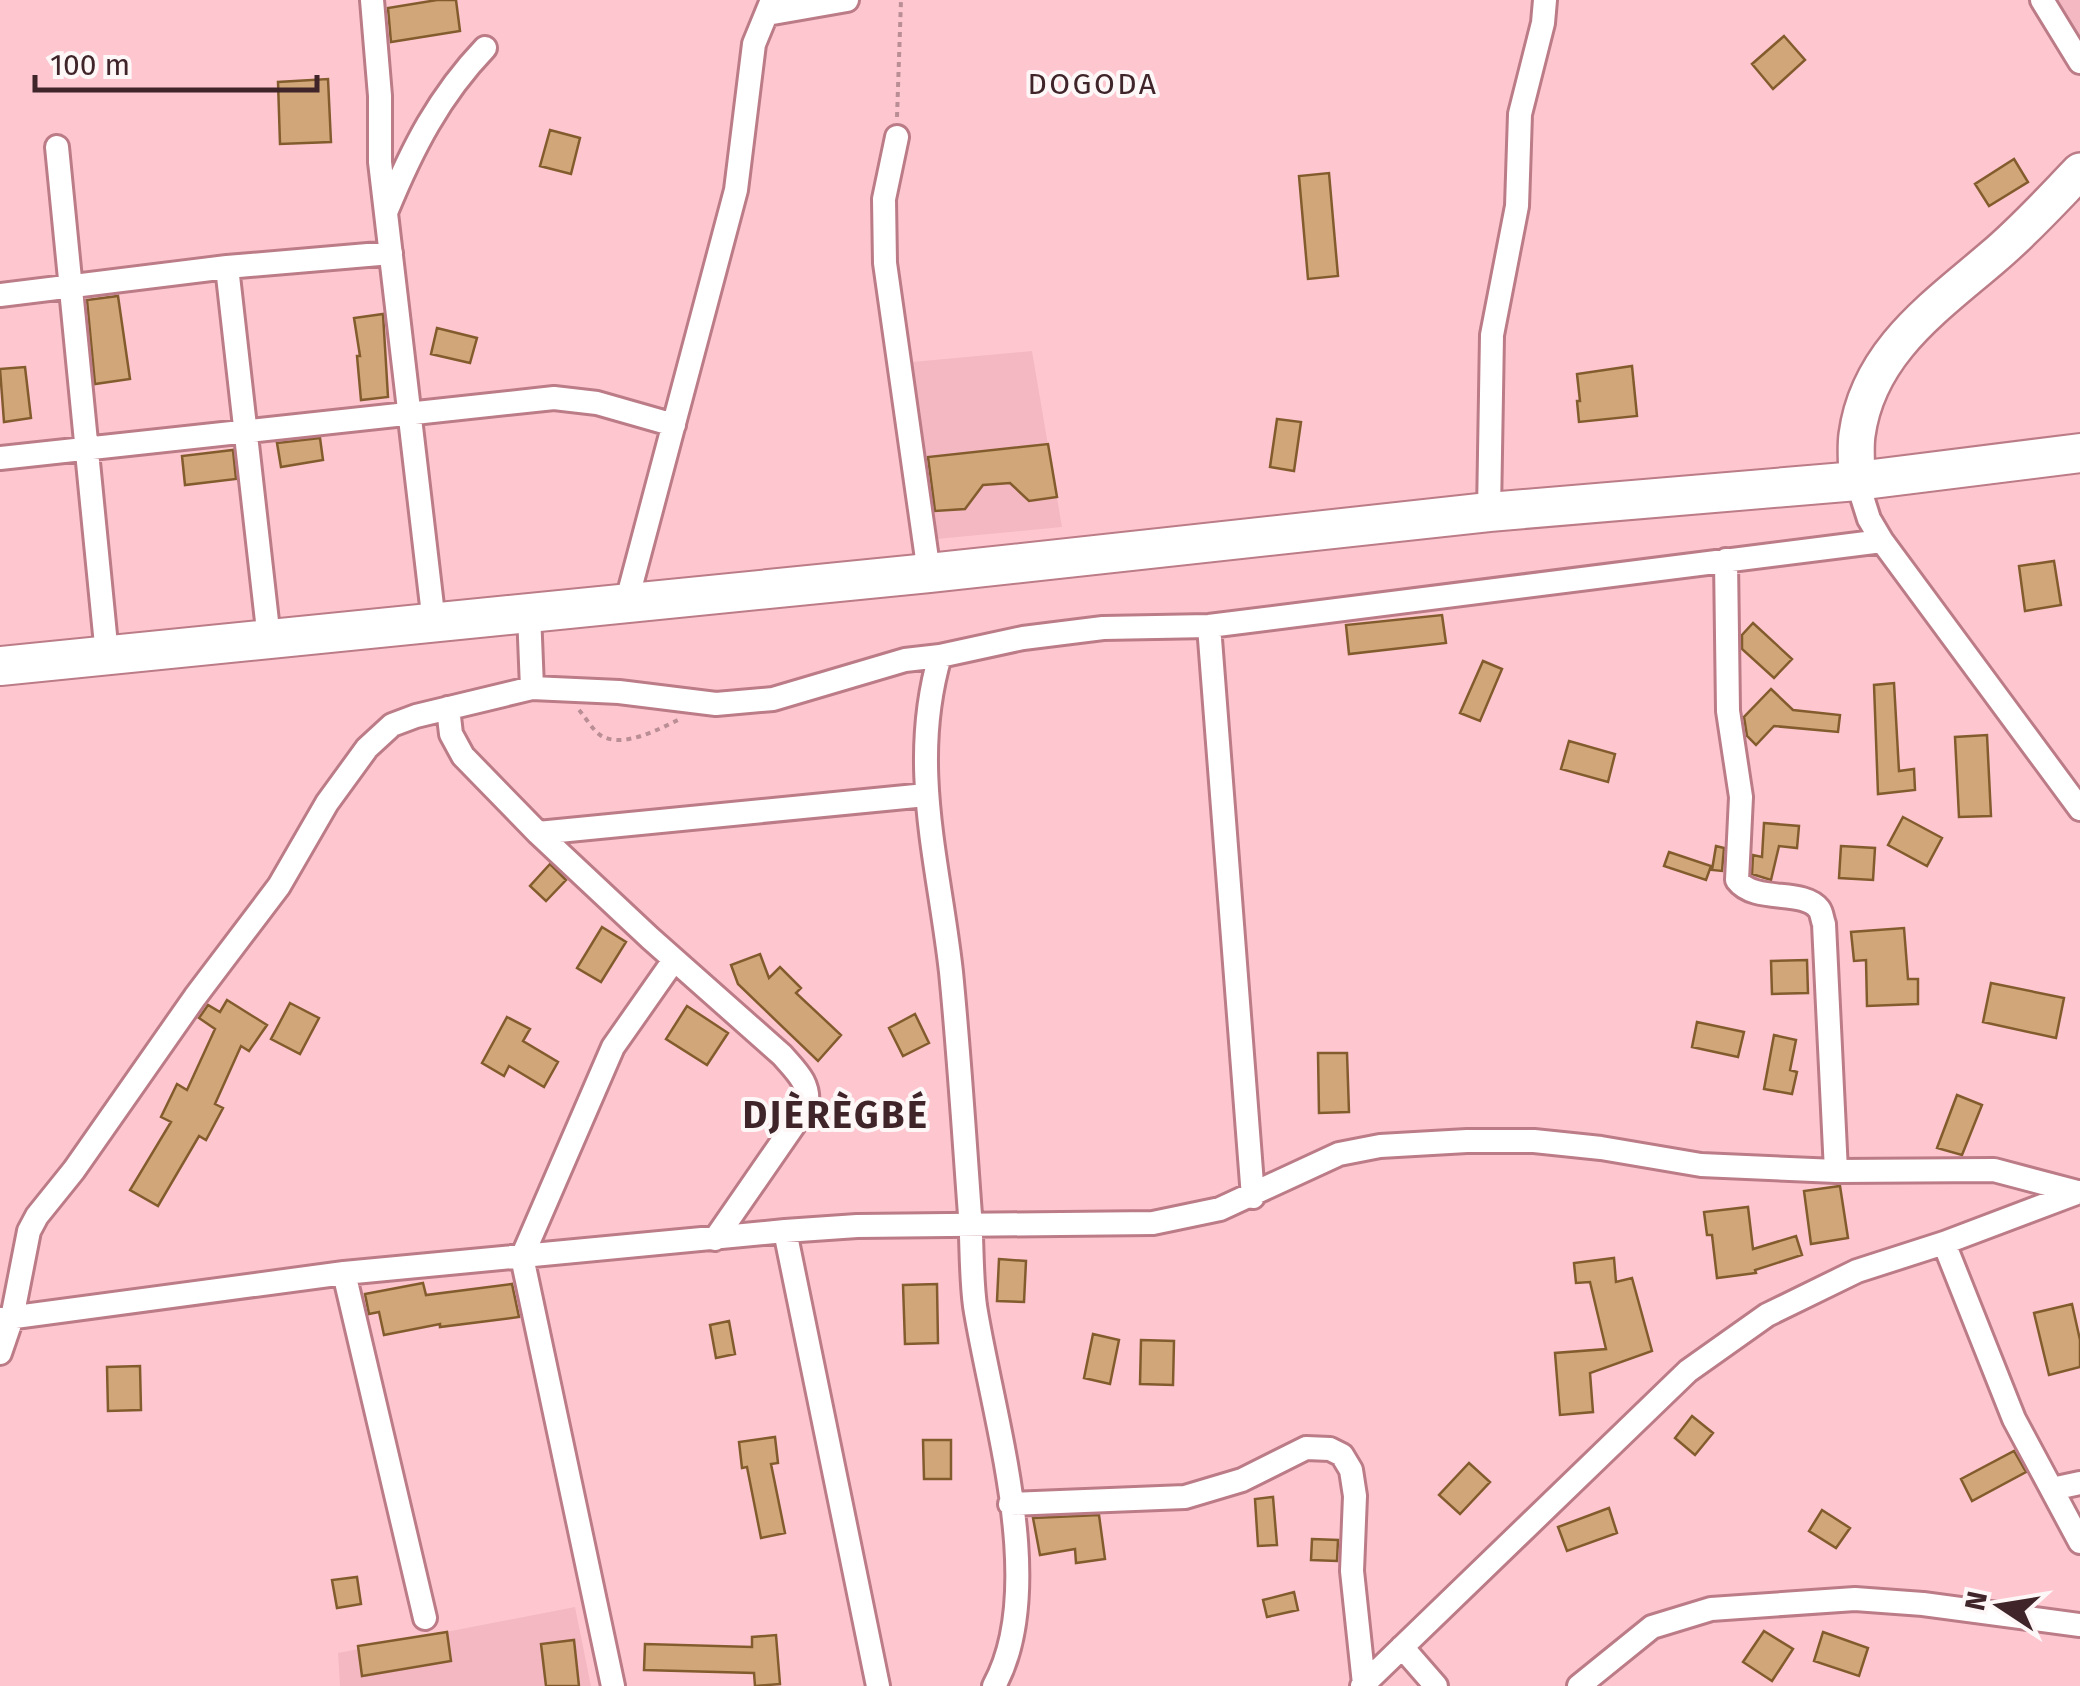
<svg xmlns="http://www.w3.org/2000/svg" width="2080" height="1686" font-family="'Fira Sans',sans-serif">
  <rect width="100%" height="100%" fill="#fec7d0"/>
  <path fill="#f4b8c2" d="M2055,0H2080V40Z
    M1032,351L1062,527L937,539L912,362Z
    M575,1607L591,1686H340L338,1653Z"/>
  <path fill="#d1a678" stroke="#835c2e" stroke-width="2.5" d="M437,0H456L460,31L391,42L388,8Z
    M1784,36L1805,60L1773,89L1752,64Z
    M328,79L331,142L280,144L278,82Z
    M550,130L580,138L571,174L540,166Z
    M2014,159L2028,182L1989,206L1975,184Z
    M1329,173L1338,276L1308,279L1299,176Z
    M118,296L130,379L95,384L87,300Z
    M383,314L388,397L361,400L357,356H360L354,318Z
    M437,328L477,338L470,363L431,354Z
    M1632,366L1637,416L1579,422L1577,401H1580L1577,374Z
    M25,367L31,418L4,422L0,369Z
    M1277,419L1301,422L1294,471L1270,467Z
    M320,438L323,460L281,467L277,443Z
    M1048,444L1057,497L1029,501L1010,483L983,485L965,509L935,511L928,457Z
    M233,450L236,479L185,485L182,456Z
    M2054,561L2061,605L2025,611L2019,566Z
    M1442,615L1446,643L1349,654L1346,625Z
    M1753,623L1792,659L1774,678L1742,649V635Z
    M1483,661L1502,669L1480,721L1460,713Z
    M1894,683L1899,771L1914,769L1915,790L1878,794L1874,685Z
    M1771,689L1793,710L1840,715L1838,732L1774,726L1756,745L1747,736L1744,717Z
    M1987,735L1991,816L1959,817L1955,737Z
    M1569,741L1615,754L1608,782L1561,769Z
    M1903,817L1942,838L1927,866L1888,845Z
    M1764,823L1799,826L1797,848L1779,846L1771,880L1752,874L1753,855L1762,857Z
    M1716,846L1724,848L1722,871L1712,870Z
    M1841,846L1875,848L1873,880L1839,878Z
    M1669,852L1711,866L1706,880L1664,866Z
    M550,864L566,880L546,901L530,886Z
    M602,927L626,942L601,982L577,968Z
    M1904,928L1908,979H1918V1004L1867,1006L1866,960L1854,961L1851,932Z
    M760,954L769,978L780,967L801,988L796,993L841,1035L818,1061L738,984L731,965Z
    M1807,960L1808,993L1772,994L1771,961Z
    M1991,983L2064,998L2056,1038L1983,1022Z
    M227,1000L267,1025L249,1051L241,1046L215,1104L223,1108L206,1140L199,1136L158,1206L130,1190L171,1122L161,1117L177,1084L187,1090L215,1029L199,1018L208,1005L220,1012Z
    M290,1003L319,1018L300,1054L271,1039Z
    M687,1006L728,1033L707,1065L666,1039Z
    M915,1014L929,1043L903,1056L889,1028Z
    M507,1017L530,1029L523,1041L558,1062L544,1087L509,1066L504,1076L482,1063Z
    M1697,1022L1744,1032L1738,1057L1692,1047Z
    M1774,1035L1796,1040L1790,1070L1797,1072L1792,1094L1764,1089Z
    M1318,1053H1347L1349,1112L1319,1113Z
    M1957,1095L1982,1105L1962,1155L1937,1148Z
    M1840,1186L1848,1238L1811,1244L1804,1191Z
    M1748,1207L1753,1249L1796,1236L1802,1255L1755,1270L1756,1273L1717,1278L1712,1235H1707L1704,1212Z
    M1614,1258L1616,1282L1632,1278L1652,1351L1590,1373L1593,1412L1560,1415L1555,1353L1606,1349L1590,1282L1576,1283L1574,1263Z
    M999,1259L1026,1261L1024,1302L997,1301Z
    M423,1283L426,1295L512,1284L519,1317L440,1327V1324L384,1335L379,1312L369,1314L365,1294Z
    M937,1284L938,1343L905,1344L903,1285Z
    M2072,1304L2080,1340V1367L2049,1375L2034,1313Z
    M729,1321L735,1354L716,1358L710,1325Z
    M1093,1334L1119,1340L1110,1384L1084,1378Z
    M1141,1340L1174,1341L1173,1385L1140,1384Z
    M140,1366L141,1410L108,1411L107,1367Z
    M1692,1416L1713,1433L1695,1455L1675,1438Z
    M775,1437L778,1463L771,1464L785,1533L761,1538L747,1467L742,1468L739,1442Z
    M923,1440H951V1479H924Z
    M2014,1451L2026,1472L1972,1501L1961,1479Z
    M1469,1463L1490,1482L1460,1514L1439,1495Z
    M1273,1497L1277,1545L1258,1546L1255,1499Z
    M1609,1508L1617,1533L1567,1551L1558,1527Z
    M1822,1510L1850,1528L1836,1548L1809,1531Z
    M1099,1515L1105,1559L1076,1563L1075,1549L1040,1555L1033,1518Z
    M1312,1539L1338,1540L1337,1561L1311,1560Z
    M357,1577L361,1604L337,1608L332,1580Z
    M1294,1592L1298,1610L1267,1617L1263,1600Z
    M1764,1631L1793,1649L1772,1681L1743,1662Z
    M447,1632L451,1661L362,1676L358,1646Z
    M1823,1632L1868,1648L1859,1676L1814,1661Z
    M776,1635L780,1684L755,1686L754,1673L644,1670L645,1644L752,1647V1637Z
    M574,1640L579,1686H546L541,1644Z"/>
  <g fill="none" stroke-linecap="round" stroke-linejoin="round">
    <g stroke="#bb7c87" stroke-width="28">
      <path id="minor" d="M372,0L380,96V162L434,623
        M2042,0L2080,62
        M767,14L847,0
        M897,137L884,199L885,263L929,573
        M57,147L107,655
        M387,210C412,149 439,96 485,48
        M227,267L269,639
        M0,295L227,267L391,253
        M0,458L554,398L597,403L674,425
        M1857,481L1869,519L1882,541L2080,809
        M1489,512L1492,335L1517,206L1520,114L1543,23L1545,0
        M1726,560L1728,711L1741,797L1737,880C1755,904 1803,888 1819,909C1822,913 1822,919 1824,924L1836,1171
        M626,604L736,190L754,44L772,0
        M529,613L532,688
        M1209,626L1253,1197
        M940,656C908,765 939,864 951,972C959,1053 964,1134 970,1215C972,1245 971,1276 975,1306C992,1414 1049,1587 994,1686
        M448,708L451,734L463,756L538,833L650,938L782,1055C797,1072 810,1083 807,1106L715,1239
        M538,833L926,795
        M785,1231L878,1686
        M1944,1243L2014,1419L2080,1542
        M344,1273L425,1618
        M0,1319L344,1273L785,1231L857,1226L1153,1223L1220,1209L1339,1154L1380,1146L1467,1141H1534L1601,1148L1701,1165L1836,1171L1994,1170L2077,1192
        M0,1353L12,1318L29,1231L37,1216L74,1170L195,997L279,886L327,803L367,748L392,725L416,716L532,688L619,692L716,704L773,699L905,660L940,656L1023,638L1103,628L1209,626L1882,541
        M2052,1489L2080,1483
        M1010,1504L1185,1497L1242,1480L1306,1448L1330,1449L1342,1455L1351,1470L1355,1496L1352,1571L1364,1684
        M1402,1647L1436,1686
        M613,1686L522,1257L613,1047L674,960
        M1362,1686L1688,1371L1767,1315L1857,1271L1944,1243L2079,1192
        M1579,1686L1652,1627L1711,1609L1855,1599L1923,1604L2080,1625"/>
    </g>
    <g stroke="#bb7c87" stroke-width="40">
      <path id="primary" d="M1857,481C1857,466 1855,450 1857,435C1868,352 1935,307 1993,257C2024,231 2052,200 2080,171"/>
    </g>
    <g stroke="#bb7c87" stroke-width="42">
      <path id="trunk" d="M0,666L929,573L1489,512L1857,481L2080,453"/>
    </g>
    <path stroke="#ba8e95" stroke-width="4" stroke-dasharray="5 5" stroke-linecap="butt" d="M897,117L901,0
      M579,710C586,718 592,729 600,735C622,749 657,730 678,720"/>
    <use href="#minor" stroke="#fff" stroke-width="22"/>
    <use href="#primary" stroke="#fff" stroke-width="35"/>
    <use href="#trunk" stroke="#fff" stroke-width="38"/>
  </g>
  <g text-anchor="middle" stroke-width="8" stroke-linejoin="round" paint-order="stroke">
    <g font-size="30" letter-spacing="2.5" fill="#3f252a" stroke="#fef7f8">
      <text x="1093" y="94">DOGODA</text>
    </g>
    <g font-size="38" font-weight="bold" letter-spacing="2.5" fill="#3f252a" stroke="#fef7f8">
      <text x="836" y="1128">DJÈRÈGBÉ</text>
    </g>
  </g>
  <g transform="translate(2000 1606) rotate(282)" stroke="#fef7f8" stroke-width="8" paint-order="stroke">
  <path d="M0-8L18 38L0 25L-18 38Z" fill="#3f252a"/>
  <text y="-15" font-size="28" font-weight="bold" text-anchor="middle" fill="#3f252a">N</text>
  </g>
  <path d="M35 75v15h282v-15" fill="none" stroke="#3f252a" stroke-width="5"/>
  <text x="50" y="75" font-size="30" fill="#3f252a" stroke="#fef7f8" stroke-width="8" paint-order="stroke">100 m</text>
</svg>
